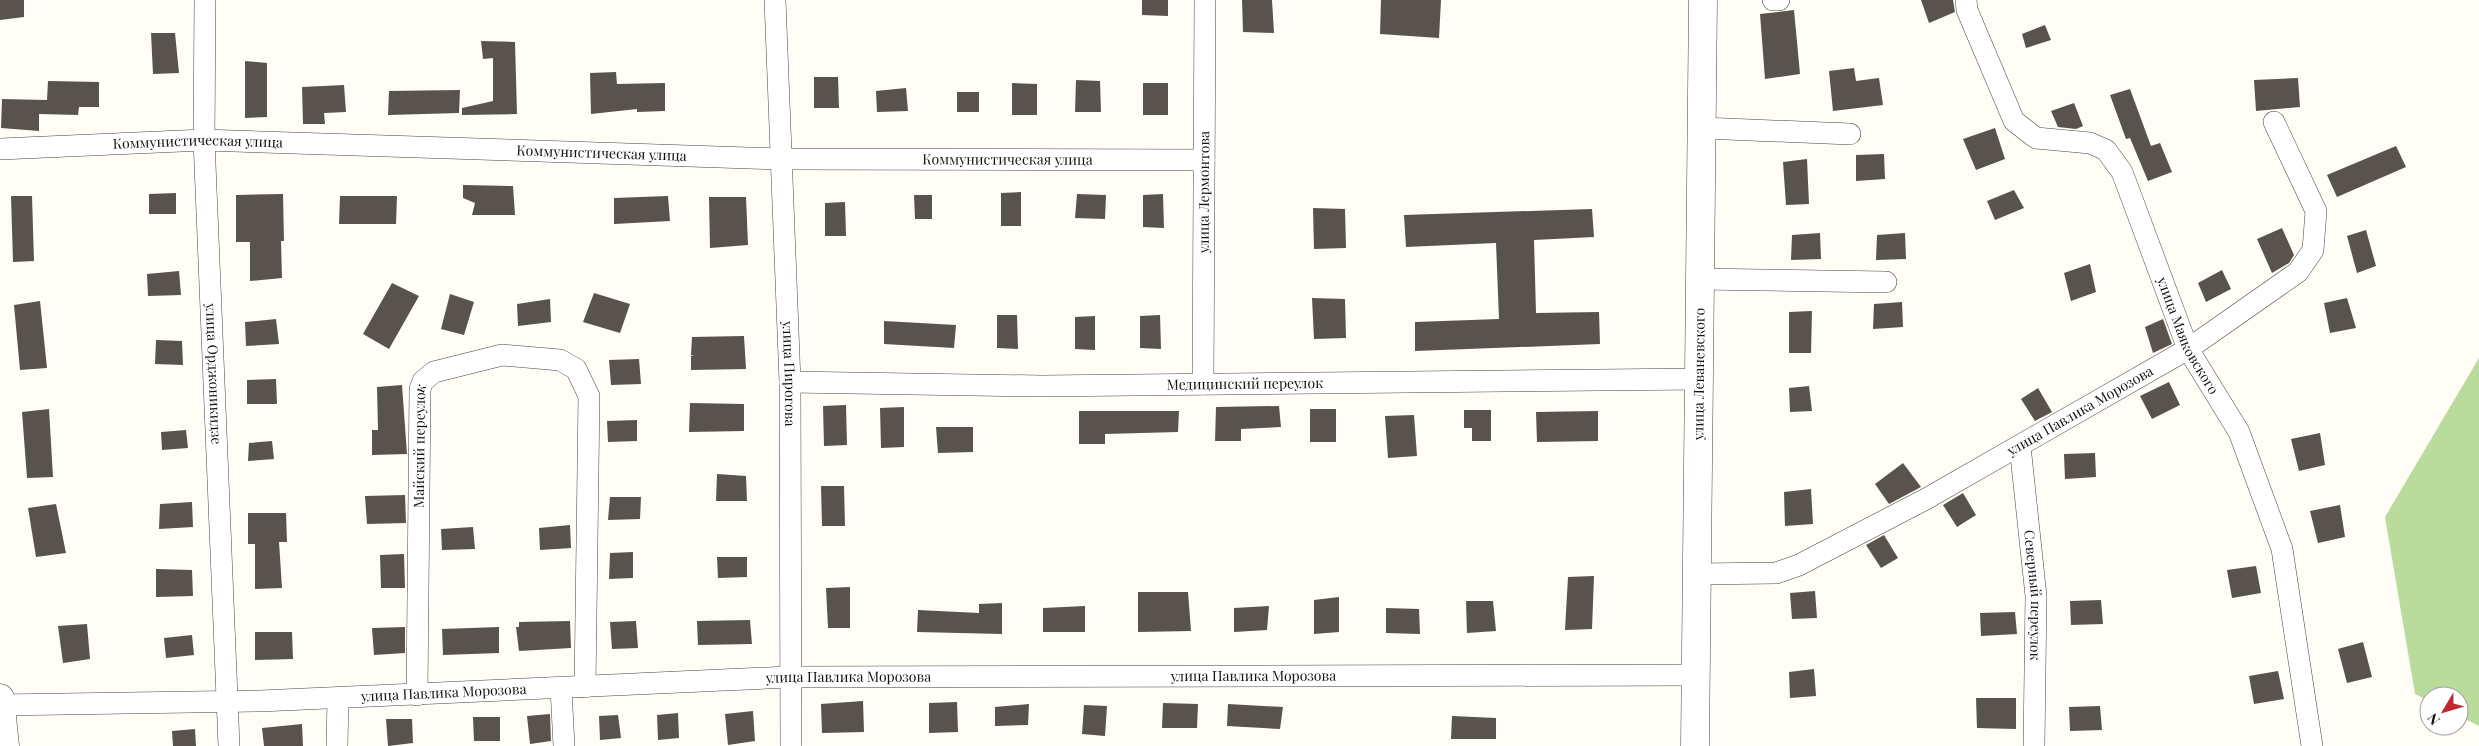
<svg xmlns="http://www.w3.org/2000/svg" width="2479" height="746" font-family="'Playfair Display',serif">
  <rect width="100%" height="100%" fill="#fffdf5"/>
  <path fill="#b9dc9c" d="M2479,358V726L2459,716V696H2429V701L2415,694L2385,517Z"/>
  <path fill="#5a524d" d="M0,0H24V17L0,20Z
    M1142,0H1168V16L1142,15Z
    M1242,0H1272L1274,33L1243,32Z
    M1381,0H1441L1439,38L1380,34Z
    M1921,0H1953L1955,12L1929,23Z
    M1794,10L1800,74L1765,79L1760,14Z
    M2045,25L2051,40L2026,48L2022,34Z
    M151,33H175L179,73L153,74Z
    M481,41L515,42L517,114L462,115V108L493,101V58L483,59Z
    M245,61L267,63V117L245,118Z
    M1854,68L1856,81L1879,78L1883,105L1833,111L1829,71Z
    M616,72L617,84L665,83V111L637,112V109L591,114L590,73Z
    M814,77H838L839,108H814Z
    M2298,78L2300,107L2256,111L2254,80Z
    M1076,80L1100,81L1101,112H1075Z
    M48,81L99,82V107H79L78,115L39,114V131L1,128L2,99L47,100Z
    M1012,83L1037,84V115H1012Z
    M1143,83H1168V115H1143Z
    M344,85L346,112L324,113L325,124H303L302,87Z
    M906,88L908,111L877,112L876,91Z
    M2130,89L2151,146L2160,143L2172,172L2148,181L2130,138L2126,139L2110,95Z
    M460,90L459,113L388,115L389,91Z
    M957,92H979V112H957Z
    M2074,103L2083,126L2076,129L2058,127L2051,111Z
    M1995,128L2005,159L1976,170L1963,139Z
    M2396,146L2406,167L2337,197L2327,175Z
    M1884,154L1885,179L1856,181V155Z
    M1807,159L1809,204L1786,205L1783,162Z
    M463,185L513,186L515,215H472L475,203L463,198Z
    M2014,190L2024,208L1995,220L1987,201Z
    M1021,192V226H1001V193Z
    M176,193V214H149V194Z
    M283,194L284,241H281L282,278L250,281V242H236V195Z
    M1077,194L1106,195L1105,219L1075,218Z
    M1163,194L1164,228L1143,227V195Z
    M914,195H932V219H915Z
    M11,196H32L34,261L13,262Z
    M340,196H397L396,224H339Z
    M668,196L670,221L614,224V198Z
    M709,197H746L748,245L710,248Z
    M845,202L846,236H825V203Z
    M1313,208L1345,209L1346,248L1314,249Z
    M1592,209L1594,237L1534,240L1536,313L1599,312L1600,344L1415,351V322L1499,319L1496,243L1406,247L1404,215Z
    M2282,228L2294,255L2289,263L2272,273L2257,239Z
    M2366,230L2376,266L2357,273L2347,236Z
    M1820,233L1821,259L1791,260L1792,235Z
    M1905,233L1906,259L1876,260L1877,235Z
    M2090,264L2096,292L2071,301L2064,273Z
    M2222,270L2231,289L2206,302L2198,283Z
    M179,271L181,295L148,296L147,274Z
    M392,283L419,296L389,349L363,334Z
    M594,293L630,304L620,333L583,322Z
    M450,294L474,302L464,335L441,329Z
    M1312,298L1345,299L1346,338L1314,339Z
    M2347,298L2356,328L2330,333L2324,303Z
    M550,299L551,322L518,326L517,304Z
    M40,301L47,368L20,370L14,305Z
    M1902,302L1903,327L1873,329L1874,304Z
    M1812,311L1811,353H1789V312Z
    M997,315H1017L1018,349L997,348Z
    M1160,315L1161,349L1140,348V316Z
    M1095,316V350L1075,349V317Z
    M276,319L279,344L246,346L245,322Z
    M2163,319L2172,344L2153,353L2145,327Z
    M884,321L956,325L954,348L884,344Z
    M744,336L746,369L691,370V356H694L691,355L692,337Z
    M156,340L182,341L183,365L155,364Z
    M639,359L641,384L611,385L609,360Z
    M276,379L277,404H247V380Z
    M2169,382L2180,405L2152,419L2140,396Z
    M402,385L407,454L372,455V430H378L377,387Z
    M1809,386L1812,411L1790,412L1789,388Z
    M2038,388L2052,412L2035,421L2021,399Z
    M690,403L744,404V431L689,432Z
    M846,405L847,445L824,446L823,406Z
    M1279,406L1281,427L1241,429V441H1215L1216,407Z
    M904,407V447L881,448L880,408Z
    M49,409L53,477L27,478L22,412Z
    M1310,409H1336V442H1310Z
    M1464,410H1491V441H1472V428H1464Z
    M1079,411H1179L1178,432L1105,434V444H1079Z
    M1598,411V441L1537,442L1536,412Z
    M1414,415L1417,456L1388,458L1385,416Z
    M637,420V441L608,442L607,421Z
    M936,427H973V452L938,453Z
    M186,430L188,448L162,450L161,432Z
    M2320,433L2325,465L2299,471L2291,439Z
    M272,441L274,459L248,461L249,443Z
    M2095,453L2096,477L2065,479L2064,454Z
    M1903,463L1921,487L1889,504L1875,484Z
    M717,474L746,476L747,501H716Z
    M821,486H844L845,526H822Z
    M1811,489L1813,524L1785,526L1784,492Z
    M1963,493L1976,515L1957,527L1943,505Z
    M405,495L406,523L367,524L365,496Z
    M610,497H641L640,519L608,520Z
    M192,502L193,527L159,529L160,504Z
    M56,504L66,553L36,557L28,508Z
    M2340,505L2345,537L2318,543L2310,511Z
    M248,513H286L287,542H279L282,588L255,589V544H248Z
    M570,525L571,548L540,550L539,528Z
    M473,527L475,549L442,550L441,529Z
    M1884,535L1898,558L1881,568L1866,545Z
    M633,552V578L609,579L610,553Z
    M404,554L405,588H381L380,555Z
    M717,557H747V577L718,578Z
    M2256,566L2261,593L2232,598L2227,570Z
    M156,569L192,570L193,596L156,597Z
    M1594,576L1592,629L1565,630L1568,577Z
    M850,587V628H828L826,588Z
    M1815,591L1817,618L1792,619L1790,593Z
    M1138,592H1188L1191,631L1138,632Z
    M1339,597V632L1314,634V600Z
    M2101,600L2103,624L2071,625L2070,601Z
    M1466,601H1493L1496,631L1467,633Z
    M1002,603V634L917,632L918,610L979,613V604Z
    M1085,606V632H1043V608Z
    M1269,606L1267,630L1234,632V608Z
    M1386,608L1419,609L1420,634L1386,633Z
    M2015,612L2017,634L1981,636L1980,613Z
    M750,620L752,644L698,645L697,621Z
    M570,621L571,648L519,651L516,627H519V622Z
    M636,621L638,648L612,649L610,622Z
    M87,624L90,659L63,663L58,626Z
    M405,627V653L374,655L372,628Z
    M499,627V653L443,655L442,629Z
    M255,632H292L293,659L255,660Z
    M192,635L194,655L166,658L164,638Z
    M2363,642L2372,677L2347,683L2338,649Z
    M1814,669L1816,696L1790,698L1789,672Z
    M2278,671L2284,699L2254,704L2249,676Z
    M1976,698H2016V729L1977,728Z
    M863,701L864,732L822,733L821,704Z
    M957,702L958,732L929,733V703Z
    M1163,703L1198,704L1197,728H1162Z
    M1029,704L1028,725L995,726V707Z
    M1228,704L1283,707L1280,729L1227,726Z
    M1084,705L1107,706L1105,736L1082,734Z
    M2100,706L2102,730L2070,731L2069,707Z
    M753,711L755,741L728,745L725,714Z
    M678,713L679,738L658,740L657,715Z
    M550,714L551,741L530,744L527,716Z
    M618,715L621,738L600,740L599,716Z
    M1452,716L1496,718V739H1451Z
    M473,717H500V741H474Z
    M386,719H412L413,743L388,746Z
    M302,724L303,746H264L262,728Z
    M195,729L196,746H173L172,731Z"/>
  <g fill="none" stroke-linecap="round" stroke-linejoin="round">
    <g stroke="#444" stroke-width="22">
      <g id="minor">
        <path id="s1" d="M205,0L204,140L229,746"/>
        <path id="s2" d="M775,0L790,382L791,746"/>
        <path d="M1773,0H1779"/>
        <path id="s3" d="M1966,0L1967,10L2014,121L2036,138L2090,143L2106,150L2122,172L2188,349L2239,432L2282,549L2312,746"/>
        <path d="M1702,128L1850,134"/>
        <path id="s4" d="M0,149L204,140L781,159L1204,160"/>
        <path d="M1700,279L1886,282"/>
        <path id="s5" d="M790,382L1041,386L1699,379"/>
        <path id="s6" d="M1203,384L1205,0"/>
        <path id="s7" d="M2020,446L2036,596L2034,746"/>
        <path id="s8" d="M1697,574L1776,573L1799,565L1926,499L2188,349L2298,272L2313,250L2316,211L2274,122"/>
        <path d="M561,688L564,746"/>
        <path id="s9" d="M417,695L420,389L423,381L434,372L502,355L560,360L576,369L589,396L585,687"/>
        <path id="s10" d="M0,705L260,701L789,677L1696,675"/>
        <path d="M337,746L338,698"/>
      </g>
    </g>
    <g stroke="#444" stroke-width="29">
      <g id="tertiary">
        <path d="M0,698L5,746"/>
        <path id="s11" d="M1695,746L1703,0"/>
      </g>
    </g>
    <use href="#minor" stroke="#fff" stroke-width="21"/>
    <use href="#tertiary" stroke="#fff" stroke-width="28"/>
  </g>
  <g text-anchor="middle" stroke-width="5" stroke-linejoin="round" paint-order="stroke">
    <g font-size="14" fill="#111" stroke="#fff">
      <text dy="5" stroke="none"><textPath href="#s4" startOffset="198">Коммунистическая улица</textPath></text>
      <text dy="5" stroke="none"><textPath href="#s4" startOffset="602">Коммунистическая улица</textPath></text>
      <text dy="5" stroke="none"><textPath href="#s4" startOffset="1008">Коммунистическая улица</textPath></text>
      <text dy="5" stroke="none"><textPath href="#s6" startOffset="192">улица Лермонтова</textPath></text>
      <text dy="5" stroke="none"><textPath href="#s3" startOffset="434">улица Маяковского</textPath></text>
      <text dy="5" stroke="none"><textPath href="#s1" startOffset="374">улица Орджоникидзе</textPath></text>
      <text dy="5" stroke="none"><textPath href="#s2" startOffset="374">улица Пирогова</textPath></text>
      <text dy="5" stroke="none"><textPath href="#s11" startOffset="372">улица Леваневского</textPath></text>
      <text dy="5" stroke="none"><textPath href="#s5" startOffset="455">Медицинский переулок</textPath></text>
      <text dy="5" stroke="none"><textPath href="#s8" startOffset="424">улица Павлика Морозова</textPath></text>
      <text dy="5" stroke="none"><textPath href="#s9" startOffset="249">Майский переулок</textPath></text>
      <text dy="5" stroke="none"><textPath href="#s7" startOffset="150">Северный переулок</textPath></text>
      <text dy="5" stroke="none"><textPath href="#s10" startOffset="1254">улица Павлика Морозова</textPath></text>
      <text dy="5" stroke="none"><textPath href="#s10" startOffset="849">улица Павлика Морозова</textPath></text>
      <text dy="5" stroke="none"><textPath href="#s10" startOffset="444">улица Павлика Морозова</textPath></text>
    </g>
  </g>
  <g transform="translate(2444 711) rotate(232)"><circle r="24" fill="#ffffff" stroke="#a0a0a0"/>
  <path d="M0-4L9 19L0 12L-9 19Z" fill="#c4262e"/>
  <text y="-8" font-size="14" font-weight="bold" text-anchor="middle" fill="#111111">N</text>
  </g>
</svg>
